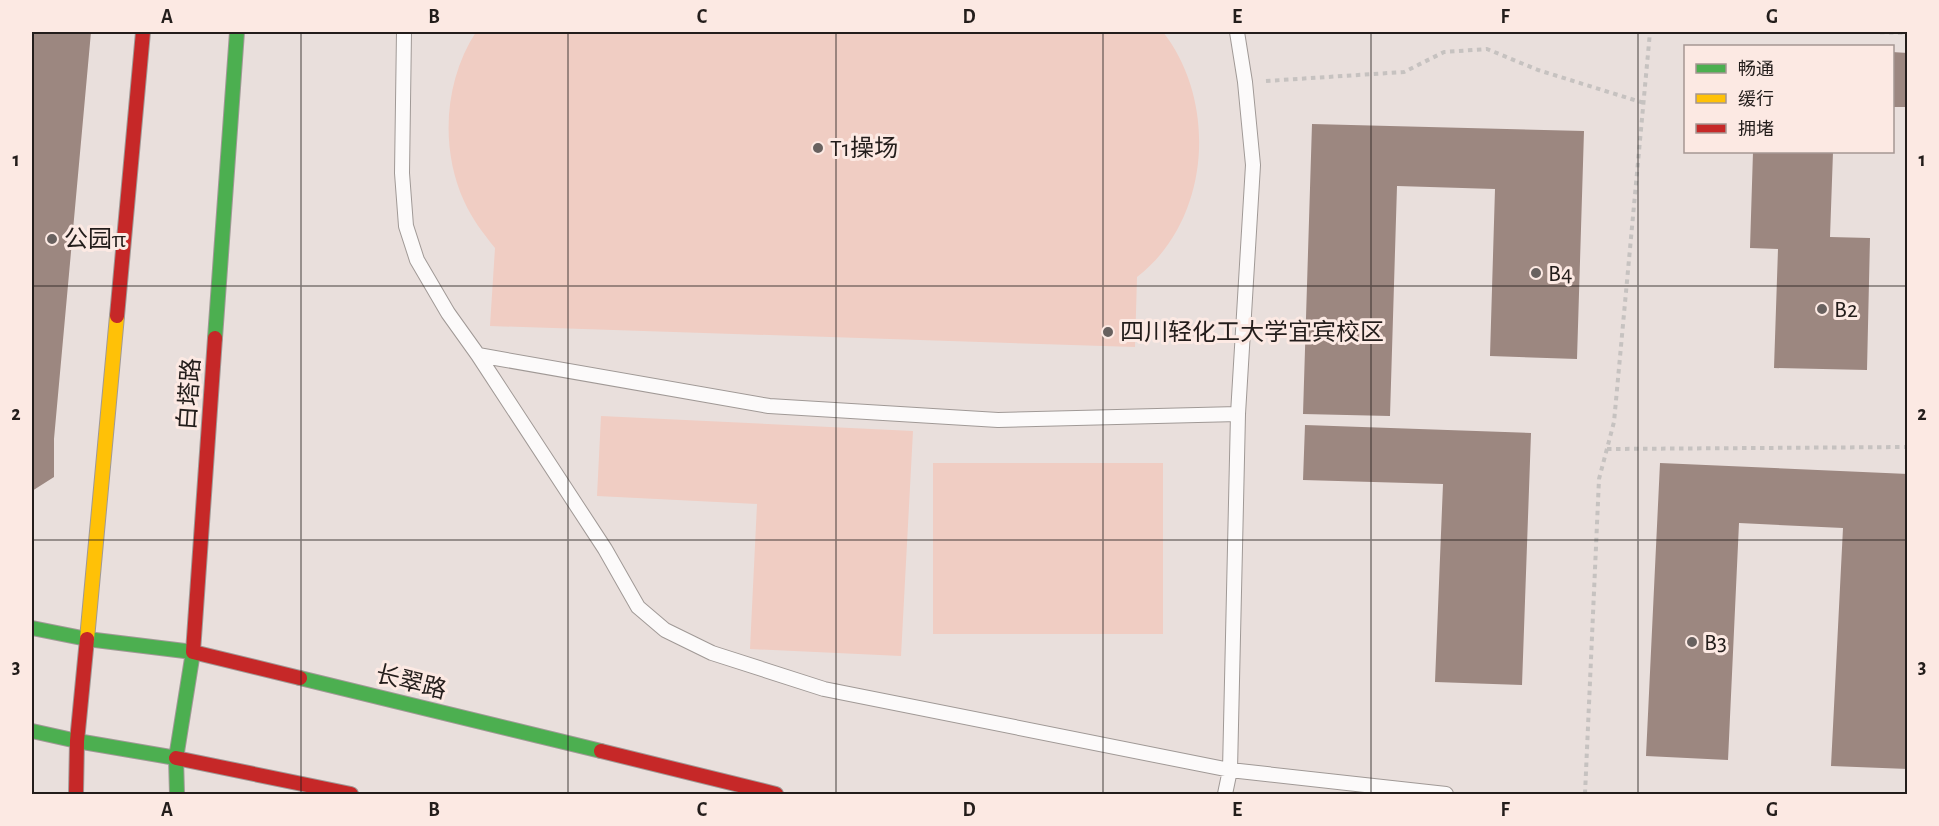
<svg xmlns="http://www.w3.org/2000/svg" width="1939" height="826" font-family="'Alegreya Sans','Noto Sans SC',sans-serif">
  <rect width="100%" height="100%" fill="#e9dfdc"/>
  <path fill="#f0cdc3" d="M476,32H1163C1218,102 1211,220 1137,277L1135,347L490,326L495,248C483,233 472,219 464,201C440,148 444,81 476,32Z
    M601,416L913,431L901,656L750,649L757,504L597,496Z
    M933,463H1163V634H933Z"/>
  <path fill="#9c8780" d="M32,32H91L54,439V477L32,491Z
    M1892,52L1908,53V107H1892Z
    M1312,124L1584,131L1577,359L1490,356L1495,189L1397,186L1390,416L1303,414Z
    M1753,152H1833L1830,237L1870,238L1867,370L1774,368L1778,249L1750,248Z
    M1305,425L1531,433L1522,685L1435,682L1443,484L1303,480Z
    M1660,463L1908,474V769L1831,766L1843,528L1739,523L1728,760L1646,756Z"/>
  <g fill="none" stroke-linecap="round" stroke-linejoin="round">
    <g stroke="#a09996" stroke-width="16">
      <path id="lane" d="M404,32L402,173L406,226L417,260L448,313L478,355L605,549L638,607L665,630L712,653L824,689L1230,770L1446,794
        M478,355L769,406L998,420L1238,414
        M1225,794L1230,770L1238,414L1253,165L1245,82L1237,32"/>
    </g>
    <g stroke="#a09996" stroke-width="16">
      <path id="fast" d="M215,338L237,32
        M32,628L87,639L193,652L176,758L177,794
        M300,678L601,751
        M32,731L77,741L176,758"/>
    </g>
    <g stroke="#a09996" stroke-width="16">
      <path id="slow" d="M87,639L117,316"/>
    </g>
    <g stroke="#a09996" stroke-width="16">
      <path id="jam" d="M117,316L143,32
        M215,338L193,652L300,678
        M601,751L776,794
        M176,758L351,794
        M76,794L77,741L87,639"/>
    </g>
    <path stroke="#c6c2c0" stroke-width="4" stroke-dasharray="4.5 4.5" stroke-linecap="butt" d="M1871,32L1908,33
      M1266,81L1404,72L1444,52L1487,49L1538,70L1644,103
      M1607,449L1908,447
      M1585,794L1599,479L1614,422L1650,32"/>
    <use href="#lane" stroke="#fcfafa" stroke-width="14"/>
    <use href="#fast" stroke="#4caf50" stroke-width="14"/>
    <use href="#slow" stroke="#ffc107" stroke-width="14"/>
    <use href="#jam" stroke="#c62828" stroke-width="14"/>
  </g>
  <path fill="none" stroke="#231d1b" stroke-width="1.5" stroke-opacity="0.55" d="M301,32V794M568,32V794M836,32V794M1103,32V794M1371,32V794M1638,32V794M32,286H1908M32,540H1908"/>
  <g fill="#68615f" stroke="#fce9e3" stroke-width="2">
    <circle cx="818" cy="148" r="6"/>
    <circle cx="52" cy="239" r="6"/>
    <circle cx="1536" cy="273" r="6"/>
    <circle cx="1822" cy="309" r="6"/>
    <circle cx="1108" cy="332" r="6"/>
    <circle cx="1692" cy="642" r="6"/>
  </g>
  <g text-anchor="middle" stroke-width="6" stroke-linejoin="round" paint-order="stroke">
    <g font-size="24" fill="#231d1b" stroke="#fce9e3" text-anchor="start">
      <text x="830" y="156">T1操场</text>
      <text x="64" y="247">公园π</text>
      <text x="1548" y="281">B4</text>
      <text x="1834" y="317">B2</text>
      <text x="1120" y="340">四川轻化工大学宜宾校区</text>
      <text x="1704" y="650">B3</text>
    </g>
    <g font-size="24" fill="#231d1b" stroke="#fce9e3">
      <text transform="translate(189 394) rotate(-86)" y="8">白塔路</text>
      <text transform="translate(411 682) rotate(14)" y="8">长翠路</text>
    </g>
  </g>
  <rect width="1939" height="826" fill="none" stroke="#fce9e3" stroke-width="66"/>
  <rect x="1684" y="45" width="210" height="108" fill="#fce9e3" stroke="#a59793" stroke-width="1.5"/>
  <rect x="1696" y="64" width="30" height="9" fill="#4caf50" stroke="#a59793" stroke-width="1.5"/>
  <text x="1738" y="75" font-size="18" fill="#231d1b">畅通</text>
  <rect x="1696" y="94" width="30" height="9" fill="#ffc107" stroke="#a59793" stroke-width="1.5"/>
  <text x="1738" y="105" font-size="18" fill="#231d1b">缓行</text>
  <rect x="1696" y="124" width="30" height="9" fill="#c62828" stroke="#a59793" stroke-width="1.5"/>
  <text x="1738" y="135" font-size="18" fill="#231d1b">拥堵</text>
  <rect x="33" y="33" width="1873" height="760" fill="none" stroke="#231d1b" stroke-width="2"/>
  <g font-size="20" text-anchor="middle" font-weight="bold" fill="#231d1b">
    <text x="167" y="23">A</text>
    <text x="434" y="23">B</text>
    <text x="702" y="23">C</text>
    <text x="969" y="23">D</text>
    <text x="1237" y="23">E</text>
    <text x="1505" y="23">F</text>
    <text x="1772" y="23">G</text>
    <text x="16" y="166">1</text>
    <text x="1922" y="166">1</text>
    <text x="16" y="420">2</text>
    <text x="1922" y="420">2</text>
    <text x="16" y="673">3</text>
    <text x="1922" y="673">3</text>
    <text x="167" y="816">A</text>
    <text x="434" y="816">B</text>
    <text x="702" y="816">C</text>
    <text x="969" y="816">D</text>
    <text x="1237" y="816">E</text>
    <text x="1505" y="816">F</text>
    <text x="1772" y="816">G</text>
  </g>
</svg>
